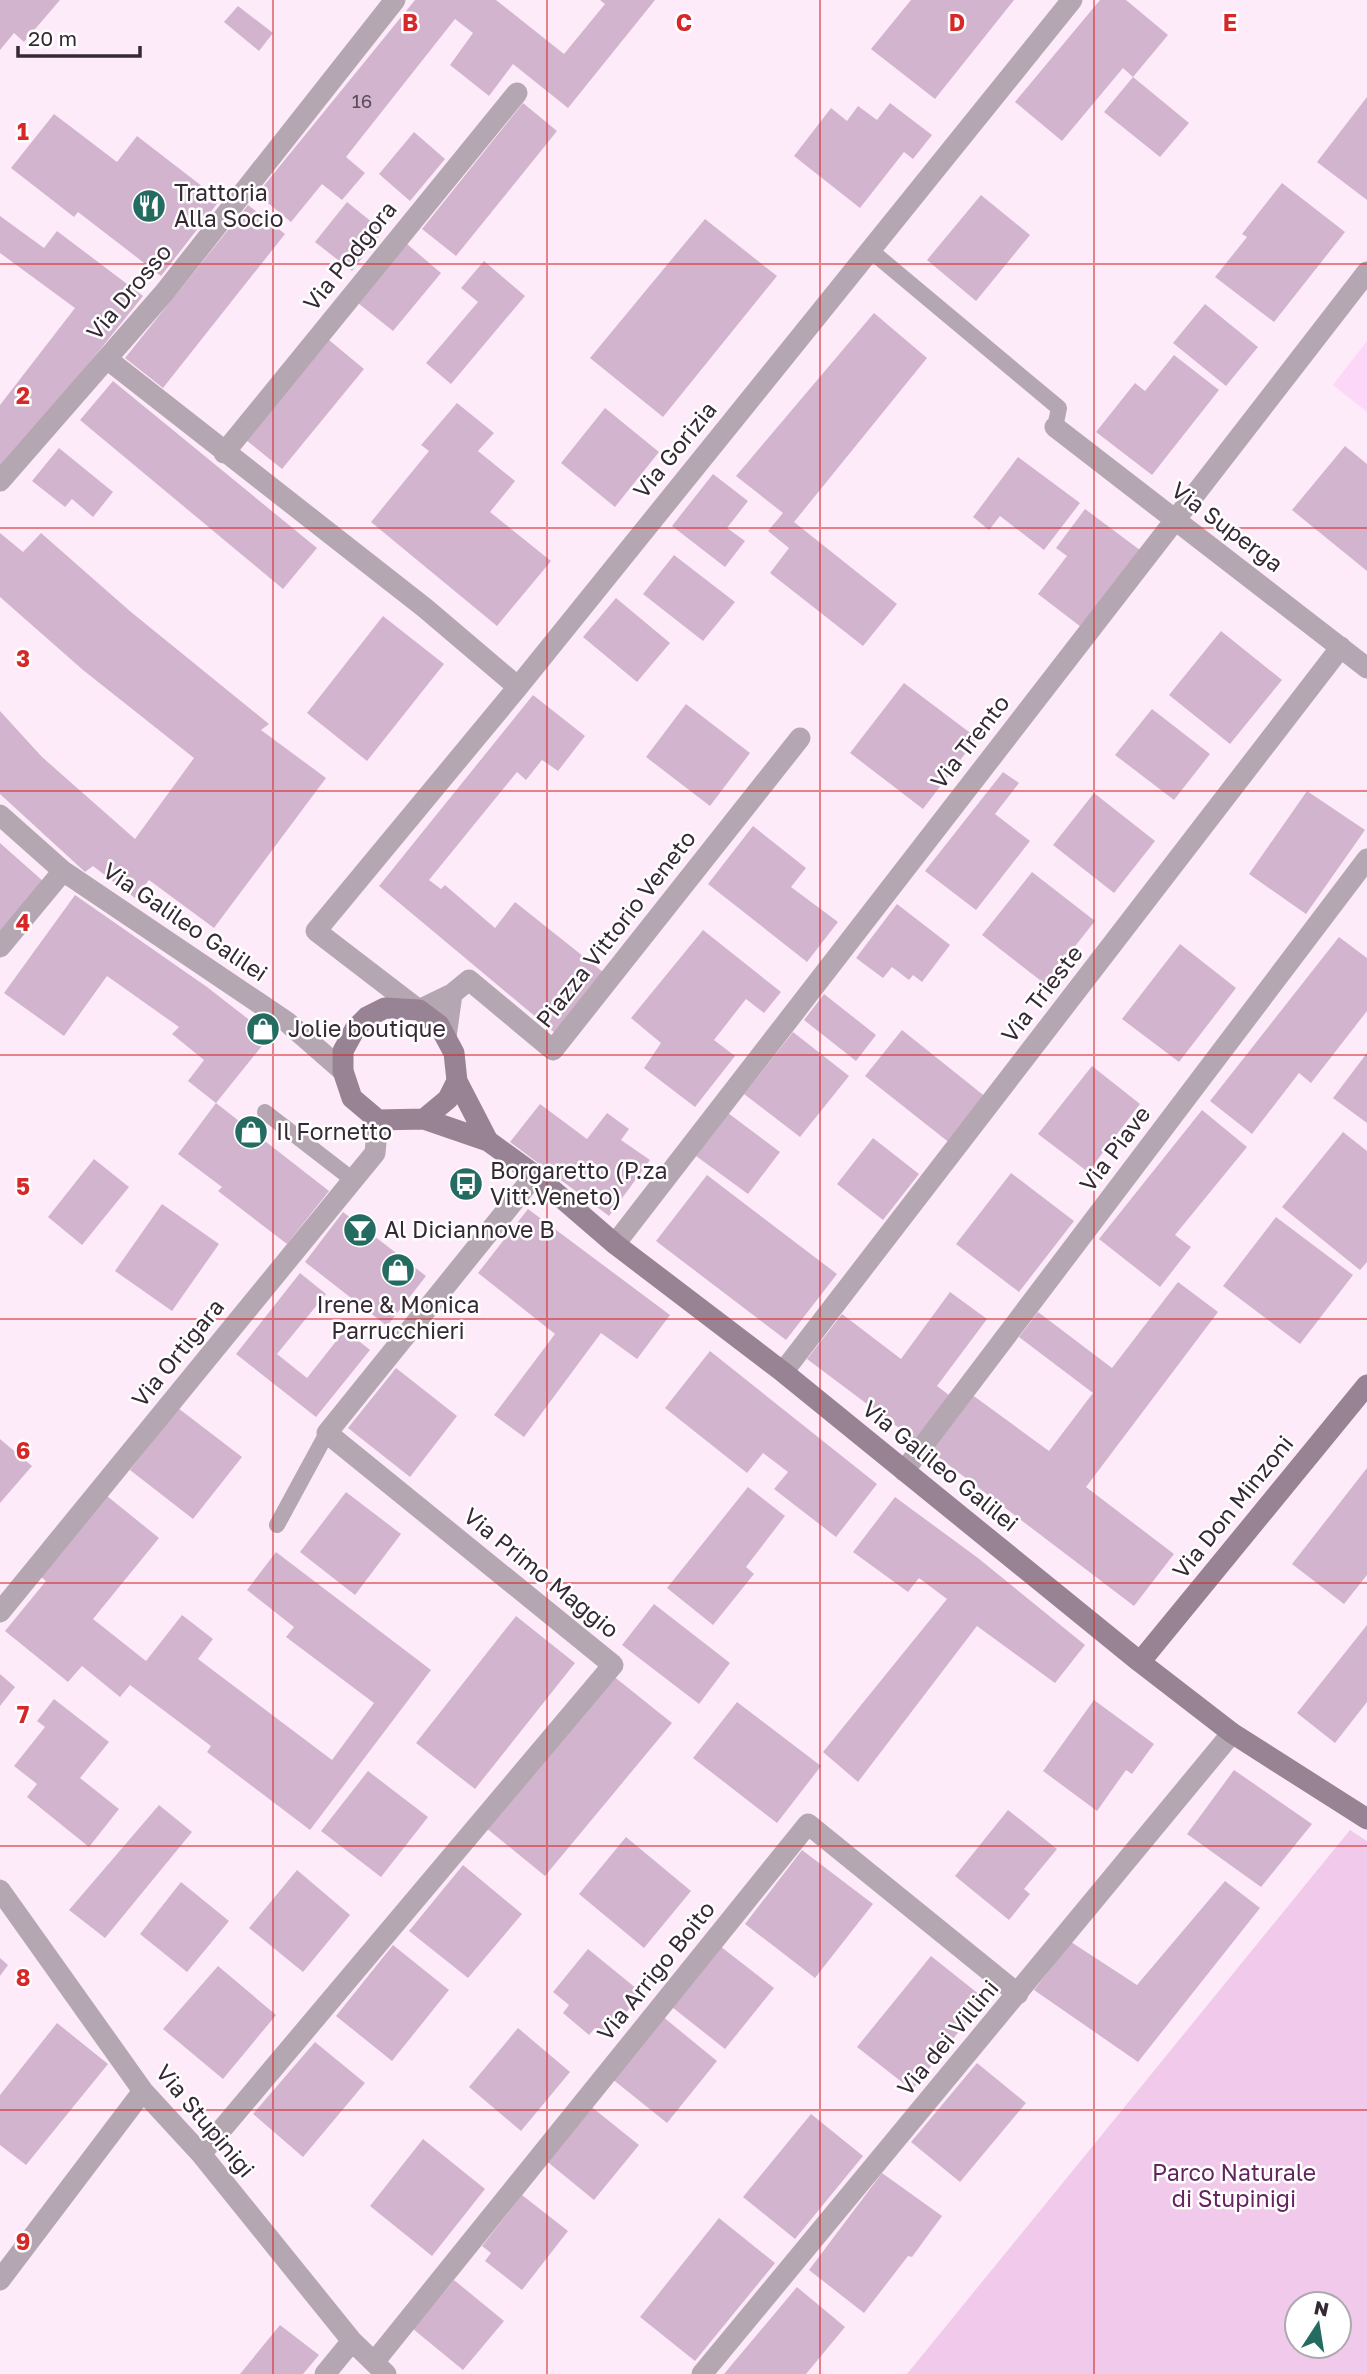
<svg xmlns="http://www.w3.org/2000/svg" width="1367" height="2374" font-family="'Golos Text',sans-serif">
  <rect width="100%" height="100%" fill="#feebfa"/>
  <path fill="#fdd7f7" d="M1367,341V412L1333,385Z"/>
  <path fill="#f1c9eb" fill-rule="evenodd" d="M1350,1830L1367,1841V2374H907ZM1297,2304H1339V2346H1297Z"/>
  <path fill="#d3b4ce" d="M0,0H60L24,42L14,33L0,50Z
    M415,0H496L564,54L605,4L600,0H655L568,108L513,64L489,96L450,65L473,33L455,19L346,157L365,173L342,200L322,184L291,222L257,194Z
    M911,0H1014L935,99L871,49Z
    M1100,0H1126L1168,35L1133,77L1123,68L1062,141L1015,102Z
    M238,6L273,33L259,51L224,22Z
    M1133,77L1189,123L1160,157L1104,112Z
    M1367,97V200L1317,162Z
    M523,103L557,131L456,256L422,229Z
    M890,103L932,135L913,159L904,152L860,208L794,156L831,108L847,121L858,106L877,120Z
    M54,114L117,162L137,136L220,200L161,276L78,212L74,217L11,168Z
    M414,132L445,159L410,201L379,174Z
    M1282,183L1345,232L1274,322L1215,277L1247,237L1242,234Z
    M981,195L1030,235L976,301L927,260Z
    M347,202L383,231L352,271L315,242Z
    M248,205L285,234L163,388L125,358Z
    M0,216L44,248L57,231L143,296L0,475V405L75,308L0,253Z
    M705,219L777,276L663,417L590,358Z
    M407,244L441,273L393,331L358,303Z
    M484,261L525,296L451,384L426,363L478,302L461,288Z
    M1205,304L1258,347L1226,386L1173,343Z
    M874,313L927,358L794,522L897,604L863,646L770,573L789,548L768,531L783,513L736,476Z
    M329,340L364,369L282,469L246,440Z
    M1174,355L1219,390L1152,475L1096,432L1135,383L1145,391Z
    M113,381L317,548L283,589L80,420Z
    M457,403L494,433L478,451L515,481L490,512L551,561L497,626L371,522L429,451L421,445Z
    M605,408L659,452L615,507L561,463Z
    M1345,446L1367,464V571L1292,510Z
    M59,448L113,492L93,517L72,499L65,507L32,481Z
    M1018,457L1080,503L1044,550L1000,516L989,530L973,517Z
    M713,474L748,501L727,528L745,541L725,567L672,526Z
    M1085,509L1140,550L1081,627L1038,594L1067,556L1056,548Z
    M0,533L23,552L41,533L131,612L269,724L261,730L326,778L214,928L149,880L135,898L93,866L85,872L0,794V711L42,757L135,839L194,758L83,670L0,597Z
    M674,555L735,602L703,641L643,594Z
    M616,598L670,643L637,682L583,637Z
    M383,616L444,664L367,761L307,713Z
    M1221,631L1282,680L1230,744L1169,695Z
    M904,683L977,738L923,809L850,753Z
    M533,695L585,736L558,771L542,760L526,780L517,772L429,880L441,889L445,885L495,928L515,902L603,972L555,1033L379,886Z
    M686,704L750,753L710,806L646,757Z
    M1152,709L1210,754L1174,800L1115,755Z
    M1003,772L1019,783L995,814L1030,841L976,910L925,871Z
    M1307,791L1365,830L1306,914L1249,874Z
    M1094,793L1155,841L1114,893L1053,845Z
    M753,826L806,868L791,887L838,922L807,962L708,884Z
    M0,843L44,882L0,931Z
    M1032,872L1095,921L1045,984L982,935Z
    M75,895L207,987L270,1036L216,1103L329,1191L287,1244L218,1191L222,1187L178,1154L216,1103L188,1081L204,1060L172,1034L179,1027L107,976L64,1036L4,993Z
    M897,904L950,945L922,982L913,975L909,980L892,967L883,978L856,958Z
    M703,930L781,992L764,1013L746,999L714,1040L735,1056L695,1107L644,1068L661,1043L631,1018Z
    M1339,937L1367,958V1011L1311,1083L1299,1073L1252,1134L1210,1101Z
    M1180,944L1236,988L1179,1062L1122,1019Z
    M824,994L876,1035L856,1061L804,1020Z
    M902,1030L987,1098L951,1144L865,1076Z
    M793,1032L849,1076L800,1137L744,1094Z
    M1367,1053V1123L1333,1098Z
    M1092,1066L1140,1104L1088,1172L1038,1134Z
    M540,1104L587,1139L607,1113L629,1129L621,1140L650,1160L609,1216L510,1142Z
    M1202,1110L1247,1147L1175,1235L1191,1247L1160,1287L1099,1239Z
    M728,1113L780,1152L748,1194L696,1156Z
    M1343,1132L1367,1151V1262L1360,1270L1282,1207Z
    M873,1138L919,1174L883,1220L837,1184Z
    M94,1159L129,1187L82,1245L48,1217Z
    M1011,1173L1074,1221L1019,1292L956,1244Z
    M707,1175L837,1274L786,1340L656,1241Z
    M162,1204L219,1244L172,1311L115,1271Z
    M528,1209L670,1315L637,1359L601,1333L524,1437L494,1415L555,1334L478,1273Z
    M343,1212L426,1276L387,1326L305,1262Z
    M1276,1217L1353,1275L1300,1344L1223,1286Z
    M300,1273L326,1294L277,1354L307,1378L345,1330L370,1350L316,1417L236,1354Z
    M1178,1282L1218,1312L1086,1487L1174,1554L1134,1606L929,1450L971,1394L1049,1451L1093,1393L1019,1337L1038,1312L1112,1368Z
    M950,1292L987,1319L937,1386L949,1395L915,1440L807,1359L842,1314L901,1359Z
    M710,1351L877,1484L836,1537L774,1489L788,1472L763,1453L747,1473L665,1408Z
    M396,1368L457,1416L410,1477L348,1428Z
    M178,1408L242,1457L193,1519L130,1470Z
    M0,1439L32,1466L0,1503Z
    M1367,1468V1575L1344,1604L1292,1564Z
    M748,1487L785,1516L746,1567L754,1574L713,1625L667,1588Z
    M346,1492L401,1534L355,1595L300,1552Z
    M107,1496L159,1538L93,1619L146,1661L182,1615L213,1639L198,1659L332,1760L374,1703L286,1637L294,1627L247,1590L276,1552L431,1670L310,1830L207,1752L211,1746L130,1685L120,1697L82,1666L68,1682L5,1631L46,1581L41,1577Z
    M895,1497L978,1558L1085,1645L1055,1683L977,1626L858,1782L823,1752L947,1599L919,1578L908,1592L853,1552Z
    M654,1604L730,1663L699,1704L622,1645Z
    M516,1616L575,1663L475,1789L416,1743Z
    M1367,1625V1702L1335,1743L1297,1713Z
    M0,1674L15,1687L0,1706Z
    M612,1675L672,1723L545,1876L485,1827Z
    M54,1699L109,1742L80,1778L119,1809L89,1847L27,1797L37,1784L14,1766L45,1727L37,1721Z
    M1094,1700L1154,1744L1132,1774L1126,1770L1097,1811L1043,1771Z
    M737,1702L821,1766L777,1823L693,1758Z
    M1234,1770L1312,1824L1261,1887L1187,1834Z
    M368,1771L428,1817L381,1877L321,1831Z
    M159,1805L192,1832L105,1938L69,1910Z
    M1008,1810L1057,1849L1024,1889L1030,1894L1009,1920L955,1876Z
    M626,1837L691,1891L644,1948L579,1894Z
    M802,1850L873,1904L815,1978L745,1924Z
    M463,1865L522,1914L468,1978L409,1931Z
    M297,1870L350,1915L303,1972L249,1928Z
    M1225,1881L1260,1908L1138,2062L1034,1990L1071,1942L1137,1985Z
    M181,1882L229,1921L187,1972L140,1934Z
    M393,1945L449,1990L392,2061L336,2016Z
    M720,1946L774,1988L725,2049L672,2007Z
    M588,1949L642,1993L606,2037L595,2028L589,2035L563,2013L569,2005L553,1992Z
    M931,1956L985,1999L912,2090L857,2047Z
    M0,1958L8,1965L0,1976Z
    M218,1966L276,2015L223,2079L163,2029Z
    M662,2016L717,2061L667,2123L611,2078Z
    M57,2023L108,2064L26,2165L0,2145V2095Z
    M518,2028L570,2072L521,2131L469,2087Z
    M315,2042L365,2083L303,2157L253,2114Z
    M977,2063L1026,2103L960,2182L911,2142Z
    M589,2105L639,2145L594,2200L544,2159Z
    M811,2114L863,2156L795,2239L743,2197Z
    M423,2139L485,2189L432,2256L370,2206Z
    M882,2173L942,2216L912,2257L908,2256L864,2313L809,2270Z
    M522,2195L568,2231L522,2290L485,2261L491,2253L482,2246Z
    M719,2218L775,2263L695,2361L640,2317Z
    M454,2280L504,2321L463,2370L413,2329Z
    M797,2287L845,2327L806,2374H724Z
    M280,2325L319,2355L303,2374H240Z"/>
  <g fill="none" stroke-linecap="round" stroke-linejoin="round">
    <path stroke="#b5a7b2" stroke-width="16" d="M870,250L1059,408L1055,427
      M265,1112L353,1180
      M277,1525L327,1433"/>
    <path stroke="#b5a7b2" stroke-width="21" d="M107,359L425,608L518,687
      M1055,427L1367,668
      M224,453L517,93
      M0,481L164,293L395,0
      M0,815L63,871L287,1022L343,1071
      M0,947L63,871
      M452,994L469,980L553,1050L800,738
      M446,1037L452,994L419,1010L316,931L518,687L1072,0
      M615,1244L1367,272
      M783,1372L1341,647
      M904,1471L1367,859
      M0,1612L375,1153L378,1120
      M0,1890L143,2091L201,2154L352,2341L386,2374
      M201,2154L613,1665L327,1433L535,1175
      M0,2280L143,2091
      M375,2361L808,1824L1018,1994
      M325,2374L352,2341
      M702,2374L1232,1733"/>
    <path stroke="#978394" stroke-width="21" d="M385,1008L419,1010L439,1025L454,1053L457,1081L448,1099L424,1119L378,1120L352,1098L343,1071V1051L355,1029L367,1017Z
      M457,1081L488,1141
      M424,1119L488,1141L535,1175L615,1244L783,1372L1140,1662L1232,1733L1367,1819
      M1140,1662L1367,1385"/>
  </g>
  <path fill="none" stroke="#d62828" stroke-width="2" stroke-opacity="0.55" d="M273,0V2374M547,0V2374M820,0V2374M1094,0V2374M0,264H1367M0,528H1367M0,791H1367M0,1055H1367M0,1319H1367M0,1583H1367M0,1846H1367M0,2110H1367"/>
  <defs>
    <g id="restaurant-disc" transform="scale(1.75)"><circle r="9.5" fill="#246b61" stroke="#fff"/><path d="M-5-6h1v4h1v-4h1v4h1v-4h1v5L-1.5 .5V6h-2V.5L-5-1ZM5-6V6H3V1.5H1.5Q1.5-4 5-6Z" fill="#fff"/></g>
    <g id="shop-disc" transform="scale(1.75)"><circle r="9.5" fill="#246b61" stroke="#fff"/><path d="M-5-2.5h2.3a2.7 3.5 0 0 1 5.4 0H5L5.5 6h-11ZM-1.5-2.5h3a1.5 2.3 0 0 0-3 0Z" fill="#fff"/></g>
    <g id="bus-disc" transform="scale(1.75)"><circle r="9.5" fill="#246b61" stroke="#fff"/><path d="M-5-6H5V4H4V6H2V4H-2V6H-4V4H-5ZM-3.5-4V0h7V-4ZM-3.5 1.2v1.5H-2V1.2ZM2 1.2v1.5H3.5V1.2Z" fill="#fff"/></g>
    <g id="bar-disc" transform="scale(1.75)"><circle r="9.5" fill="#246b61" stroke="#fff"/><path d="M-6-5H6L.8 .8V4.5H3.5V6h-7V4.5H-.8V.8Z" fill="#fff"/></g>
  </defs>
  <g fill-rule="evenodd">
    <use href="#restaurant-disc" x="149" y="206"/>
    <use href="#shop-disc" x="263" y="1029"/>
    <use href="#shop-disc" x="251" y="1132"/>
    <use href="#bus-disc" x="466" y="1184"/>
    <use href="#bar-disc" x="360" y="1230"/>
    <use href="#shop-disc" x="398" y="1270"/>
  </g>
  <g text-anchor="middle" stroke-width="5" stroke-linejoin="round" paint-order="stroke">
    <g font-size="19" fill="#5c4c5a">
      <text x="362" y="108">16</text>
    </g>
    <g font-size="23" fill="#352934" stroke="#fff" text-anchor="start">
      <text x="174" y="201">Trattoria<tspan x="174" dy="26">Alla Socio</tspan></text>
      <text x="288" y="1037">Jolie boutique</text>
      <text x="276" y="1140">Il Fornetto</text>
      <text x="490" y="1179">Borgaretto (P.za<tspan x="490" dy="26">Vitt.Veneto)</tspan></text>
      <text x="384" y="1238">Al Diciannove B</text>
      <text x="398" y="1313" text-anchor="middle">Irene &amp; Monica<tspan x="398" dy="26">Parrucchieri</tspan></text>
    </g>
    <g font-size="23" fill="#352934" stroke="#fff">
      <text transform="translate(350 256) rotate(-51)" y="8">Via Podgora</text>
      <text transform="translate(129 292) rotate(-50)" y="8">Via Drosso</text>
      <text transform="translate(675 450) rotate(-51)" y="8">Via Gorizia</text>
      <text transform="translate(1227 527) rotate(37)" y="8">Via Superga</text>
      <text transform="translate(970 742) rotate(-52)" y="8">Via Trento</text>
      <text transform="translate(185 922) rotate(34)" y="8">Via Galileo Galilei</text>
      <text transform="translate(616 929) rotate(-52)" y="8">Piazza Vittorio Veneto</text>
      <text transform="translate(1042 994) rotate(-52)" y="8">Via Trieste</text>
      <text transform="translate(1115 1149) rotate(-53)" y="8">Via Piave</text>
      <text transform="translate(178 1353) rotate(-51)" y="8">Via Ortigara</text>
      <text transform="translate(940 1466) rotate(39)" y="8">Via Galileo Galilei</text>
      <text transform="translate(1233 1507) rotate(-51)" y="8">Via Don Minzoni</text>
      <text transform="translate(541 1573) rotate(39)" y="8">Via Primo Maggio</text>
      <text transform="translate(656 1971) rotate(-51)" y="8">Via Arrigo Boito</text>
      <text transform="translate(948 2038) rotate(-50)" y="8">Via dei Villini</text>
      <text transform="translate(205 2121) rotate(50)" y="8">Via Stupinigi</text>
    </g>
    <g font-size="23" fill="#64255e" stroke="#fff">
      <text x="1234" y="2181">Parco Naturale<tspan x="1234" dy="26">di Stupinigi</tspan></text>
    </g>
  </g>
  <g font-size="23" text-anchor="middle" font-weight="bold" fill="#d62828" stroke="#fff" stroke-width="5" stroke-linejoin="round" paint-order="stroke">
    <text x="410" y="31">B</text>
    <text x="684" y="31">C</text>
    <text x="957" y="31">D</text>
    <text x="1230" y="31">E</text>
    <text x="23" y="140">1</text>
    <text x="23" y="404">2</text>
    <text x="23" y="667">3</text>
    <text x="23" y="931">4</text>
    <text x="23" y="1195">5</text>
    <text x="23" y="1459">6</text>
    <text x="23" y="1723">7</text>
    <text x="23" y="1986">8</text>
    <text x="23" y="2250">9</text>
  </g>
  <g transform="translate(1318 2325) rotate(12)"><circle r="33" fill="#ffffff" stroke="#aea9ae" stroke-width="2"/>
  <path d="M0-5L12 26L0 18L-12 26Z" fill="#246b61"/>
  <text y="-10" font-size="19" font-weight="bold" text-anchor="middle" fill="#352934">N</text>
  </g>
  <path d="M18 46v10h122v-10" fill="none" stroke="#352934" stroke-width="3.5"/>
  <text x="28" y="46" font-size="21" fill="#352934" stroke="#ffffff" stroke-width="5" paint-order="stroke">20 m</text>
</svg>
